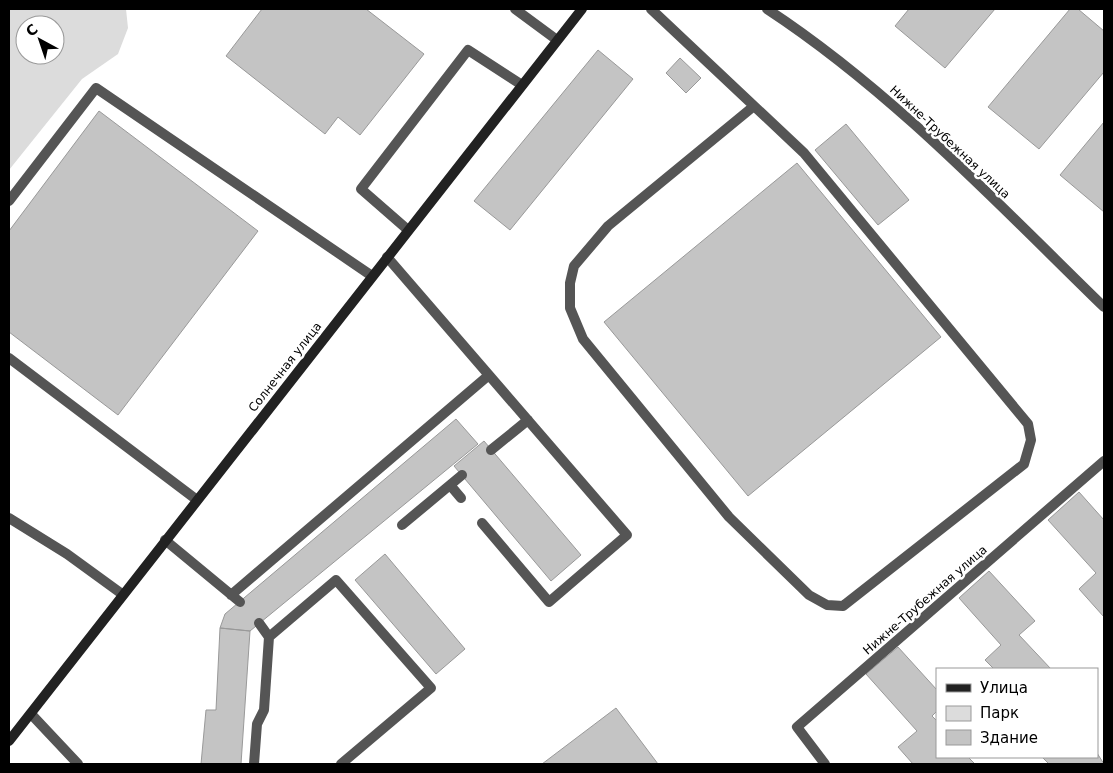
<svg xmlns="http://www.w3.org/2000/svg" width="1113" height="773" font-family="'DejaVu Sans',sans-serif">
  <rect width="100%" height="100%" fill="#fff"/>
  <path fill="#dcdcdc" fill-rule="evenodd" d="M9,9H126L128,28L118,54L82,79L9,170ZM25,25H55V55H25Z"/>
  <path fill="#c4c4c4" stroke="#999" d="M262,9H366L424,54L360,135L338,117L325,134L226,56Z
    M909,9H995L945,68L895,26Z
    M1070,9H1078L1104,31V72L1039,149L988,107Z
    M598,50L633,79L510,230L474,201Z
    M680,58L701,78L686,93L666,73Z
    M99,111L258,231L118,415L9,332V231Z
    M1104,122V212L1060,175Z
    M846,124L909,200L878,225L815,150Z
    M797,163L941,337L748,496L604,322Z
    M456,419L478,444L250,631L220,628L225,614Z
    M484,441L581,555L551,581L454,466Z
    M1079,492L1104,520V617L1079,589L1096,573L1048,520Z
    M385,554L465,649L436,674L355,580Z
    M989,571L1035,621L1019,635L1051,669H994L985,660L1001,645L959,598Z
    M220,628L250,631L241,764H201L206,710H216Z
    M898,647L937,690V711L932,716L937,721V757H968L975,764H913L898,747L917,731L866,674Z
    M616,708L658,764H542Z
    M1097,753L1104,764H1049L1042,757H1097Z"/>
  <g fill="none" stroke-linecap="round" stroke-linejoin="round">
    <path stroke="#555" stroke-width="10" d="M515,9L557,40
      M651,9L804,153L1028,424L1031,440L1024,464L843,606L827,605L809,595L729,517L583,339L570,308V283L574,266L608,226L754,106
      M9,201L96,88L372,276
      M408,230L361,189L468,50L522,85
      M387,257L627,535L549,602L482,523
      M9,358L197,500
      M491,450L528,420
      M450,485L461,498
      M9,518L67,554L122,594
      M402,525L462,475
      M165,540L240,602
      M231,595L489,375
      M269,637L336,580L431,688L341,764
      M31,714L78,764
      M254,764L257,724L264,710L269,637L259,623"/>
    <path stroke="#555" stroke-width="10" d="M767,9C892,91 997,203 1104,307
      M825,764L797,727L1104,461"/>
    <path stroke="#222" stroke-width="10" d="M9,741L582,9"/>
  </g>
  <g text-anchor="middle" stroke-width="5" stroke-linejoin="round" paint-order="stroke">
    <g font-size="12" fill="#000" stroke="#fff">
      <text transform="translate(950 142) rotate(43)" y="4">Нижне-Трубежная улица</text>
      <text transform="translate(285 367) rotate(-52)" y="4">Солнечная улица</text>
      <text transform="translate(925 600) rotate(-41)" y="4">Нижне-Трубежная улица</text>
    </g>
  </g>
  <rect width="1113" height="773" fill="none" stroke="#000000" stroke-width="20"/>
  <rect x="936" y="668" width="162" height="90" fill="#ffffff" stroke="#999999"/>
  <rect x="946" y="684" width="25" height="8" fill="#222222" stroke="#999999"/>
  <text x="980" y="693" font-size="15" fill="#000000">Улица</text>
  <rect x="946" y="706" width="25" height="15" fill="#dcdcdc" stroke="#999999"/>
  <text x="980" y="718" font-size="15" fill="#000000">Парк</text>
  <rect x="946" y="730" width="25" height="15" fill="#c4c4c4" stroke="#999999"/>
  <text x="980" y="743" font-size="15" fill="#000000">Здание</text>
  <g transform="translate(40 40) rotate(320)"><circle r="24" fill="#ffffff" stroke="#999999"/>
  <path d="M0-4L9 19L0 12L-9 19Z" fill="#000000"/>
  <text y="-8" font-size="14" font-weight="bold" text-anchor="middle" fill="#000000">С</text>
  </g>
</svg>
